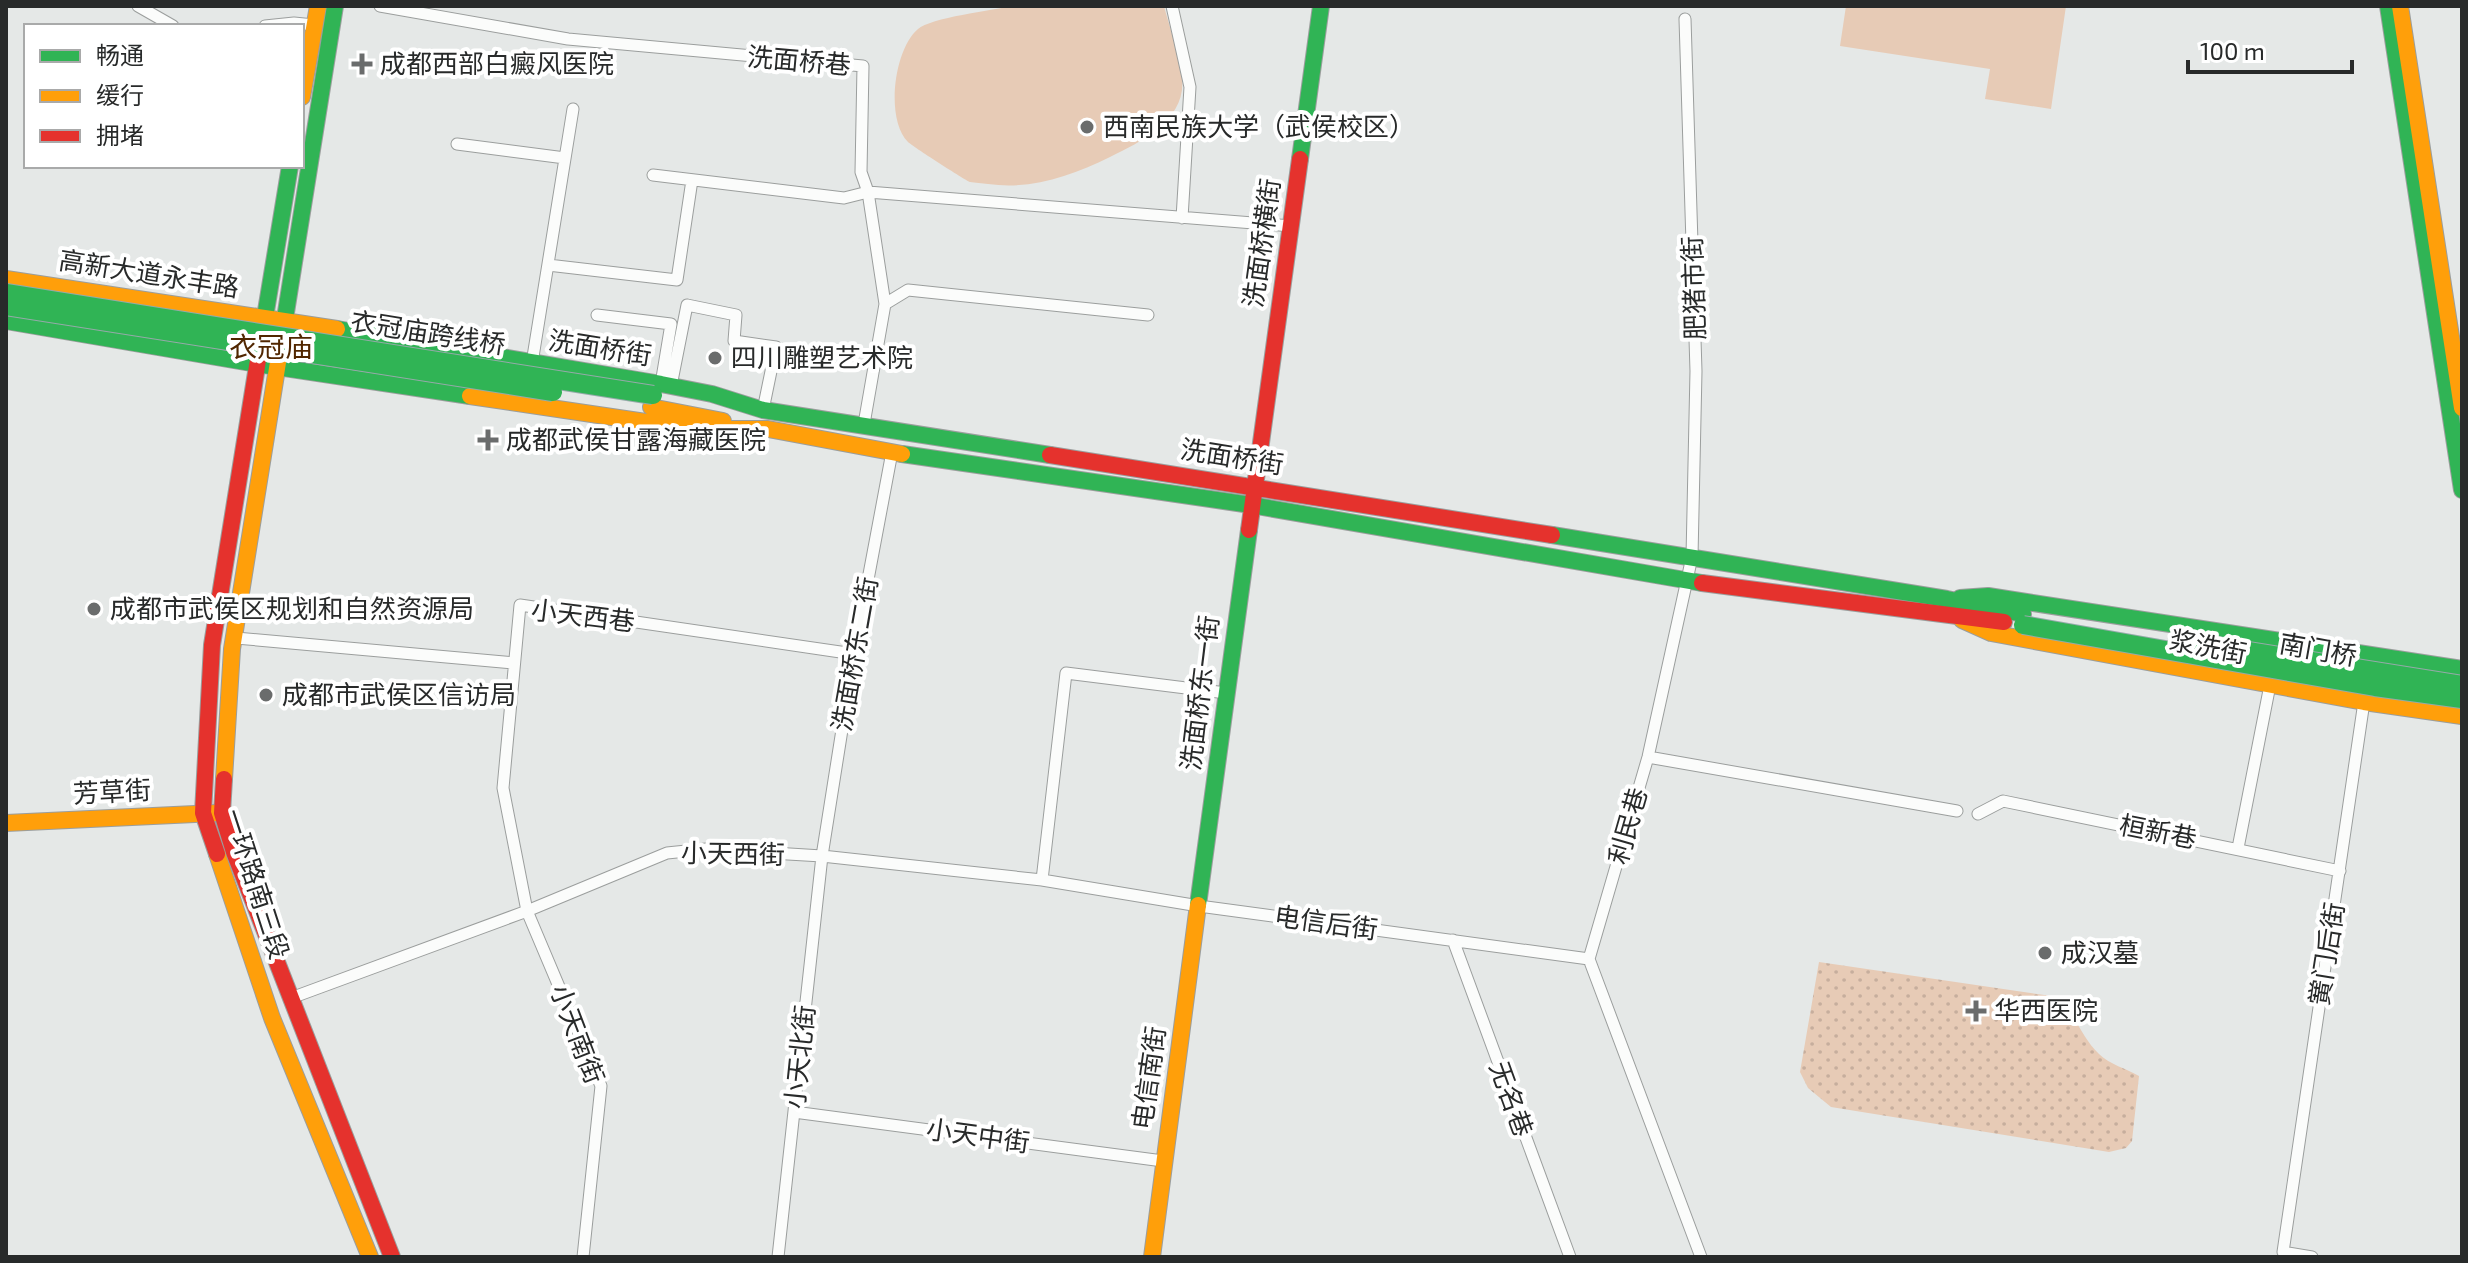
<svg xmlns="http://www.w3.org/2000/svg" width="2468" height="1263" font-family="'Exo 2','Noto Sans SC',sans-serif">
  <defs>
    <pattern id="park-dots" width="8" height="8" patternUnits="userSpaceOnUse" patternTransform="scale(2)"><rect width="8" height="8" fill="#e7cbb6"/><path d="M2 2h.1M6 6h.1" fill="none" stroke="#c6ae9d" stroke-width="1.8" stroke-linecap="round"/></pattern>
  </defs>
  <rect width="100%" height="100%" fill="#e5e8e7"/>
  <path fill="#e7cbb6" d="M1012,6H1164C1170,29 1179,53 1182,77C1187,119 1143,141 1110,157C1071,176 1032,190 988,184C982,183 975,183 970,182C965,180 912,146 908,142C885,119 894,49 918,29C930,18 993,10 1012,6Z
    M1846,6H2066L2051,109L1985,99L1990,69L1840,46Z"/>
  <path fill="url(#park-dots)" d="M1819,962L2058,997C2075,1014 2082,1038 2099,1054C2109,1064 2127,1069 2139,1076L2132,1141L2126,1148L2109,1152L1831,1107L1808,1088L1800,1072Z"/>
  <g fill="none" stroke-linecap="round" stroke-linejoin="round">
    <g stroke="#9b9e9d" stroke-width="13">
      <path id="street" d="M138,6L173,26
        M380,6L568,39L863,66L861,172L868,192L885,304L864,424
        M1172,6L1190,87L1182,218
        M265,26L294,23L314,25
        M457,144L565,158
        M653,175L844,198L868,192L1291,226
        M548,265L677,280L692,180
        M885,304L908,290L1148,315
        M597,315L671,324L661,384
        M532,363L573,109
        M671,386L687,305L736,315L734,341L776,347L763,410
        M236,638L514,663
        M1648,757L1957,811
        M1978,814L2003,801L2340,871
        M2238,848L2270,685
        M1042,880L1066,673L1226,693
        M1453,940L1570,1257
        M1589,959L1701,1257
        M291,998L527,911L667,853L706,849L822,856L1042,880L1199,906L1589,959L1648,757L1692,557L1696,371L1685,19
        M794,1112L1163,1161
        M2283,1252L2365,695
        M2283,1252L2312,1257
        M583,1257L601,1086L527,911L503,788L520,605L854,654
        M778,1257L822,856L854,654L892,452"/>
    </g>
    <g stroke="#9b9e9d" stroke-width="18">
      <path id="fast" d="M2388,6L2462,490
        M1300,159L1321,6
        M6,321L257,364L470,396
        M263,329L290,166
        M337,329L661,384L712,394L763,410L1050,455
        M283,331L335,6
        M902,454L1251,505L1702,583
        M1552,535L1947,599L2023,614
        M1960,598L1988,596L2462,669
        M1198,905L1249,530"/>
    </g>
    <g stroke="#9b9e9d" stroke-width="18">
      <path id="slow" d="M2400,6L2462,408
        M302,97L318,6
        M6,279L337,329
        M470,396L693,429H768L902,454
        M651,407L723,421
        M1962,620L1991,633L2364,702L2462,716
        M224,779L232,649L279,356
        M6,823L216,813
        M217,854L272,1018L370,1257
        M1152,1257L1198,905"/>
    </g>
    <g stroke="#9b9e9d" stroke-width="18">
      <path id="jam" d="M1050,455L1552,535
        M1249,530L1300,159
        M1702,583L2004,622
        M224,779L222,813L234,852L392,1257
        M217,854L203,813L212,645L259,354"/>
    </g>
    <use href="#street" stroke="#fbfcfb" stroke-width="11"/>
    <use href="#fast" stroke="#30b455" stroke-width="16"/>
    <use href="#slow" stroke="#ff9f0a" stroke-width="16"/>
    <use href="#jam" stroke="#e5322d" stroke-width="16"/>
    <g stroke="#95aaa9" stroke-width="20" stroke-linecap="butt">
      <path id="fast-bridge" d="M6,293L653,395
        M6,306L553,392
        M2023,625L2375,687L2462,699
        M2192,642L2462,685"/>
    </g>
    <use href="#fast-bridge" stroke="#30b455" stroke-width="18"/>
  </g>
  <g fill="#6a6c6c" stroke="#fff" stroke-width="3">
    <path d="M358 52h8v8h8v8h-8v8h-8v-8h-8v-8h8z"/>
    <circle cx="1087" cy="127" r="8"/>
    <circle cx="715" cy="358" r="8"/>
    <path d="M484 428h8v8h8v8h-8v8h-8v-8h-8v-8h8z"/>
    <circle cx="94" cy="609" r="8"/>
    <circle cx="266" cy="695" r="8"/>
    <circle cx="2045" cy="953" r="8"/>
    <path d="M1972 999h8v8h8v8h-8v8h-8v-8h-8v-8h8z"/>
  </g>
  <g text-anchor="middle" stroke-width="8" stroke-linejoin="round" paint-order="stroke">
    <g font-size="26" fill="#282a2a" stroke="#fff">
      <text transform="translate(799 61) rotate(5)" y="9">洗面桥巷</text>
      <text transform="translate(1262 243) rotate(-82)" y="9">洗面桥横街</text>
      <text transform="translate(149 274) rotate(9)" y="9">高新大道永丰路</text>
      <text transform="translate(1694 288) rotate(-92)" y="9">肥猪市街</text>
      <text transform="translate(428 333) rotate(9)" y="9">衣冠庙跨线桥</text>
      <text transform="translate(600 348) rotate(9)" y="9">洗面桥街</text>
      <text transform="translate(1232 457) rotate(9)" y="9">洗面桥街</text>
      <text transform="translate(583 616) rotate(7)" y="9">小天西巷</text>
      <text transform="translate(2208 647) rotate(11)" y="9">浆洗街</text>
      <text transform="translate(2318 650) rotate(10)" y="9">南门桥</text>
      <text transform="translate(855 654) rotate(-80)" y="9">洗面桥东二街</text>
      <text transform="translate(1200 693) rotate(-83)" y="9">洗面桥东一街</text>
      <text transform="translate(112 792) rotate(-3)" y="9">芳草街</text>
      <text transform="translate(1628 826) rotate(-74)" y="9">利民巷</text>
      <text transform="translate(2158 832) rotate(11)" y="9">桓新巷</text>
      <text transform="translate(733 854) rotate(1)" y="9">小天西街</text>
      <text transform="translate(256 884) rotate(72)" y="9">一环路南三段</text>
      <text transform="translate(1326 923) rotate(8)" y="9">电信后街</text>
      <text transform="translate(2327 954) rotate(-81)" y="9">黉门后街</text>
      <text transform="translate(577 1034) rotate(69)" y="9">小天南街</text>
      <text transform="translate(800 1057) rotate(-84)" y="9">小天北街</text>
      <text transform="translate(1149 1078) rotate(-82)" y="9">电信南街</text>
      <text transform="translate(1511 1099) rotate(70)" y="9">无名巷</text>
      <text transform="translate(978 1136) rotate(8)" y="9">小天中街</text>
    </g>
    <g font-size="26" fill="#282a2a" stroke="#fff" text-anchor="start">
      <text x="380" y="73">成都西部白癜风医院</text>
      <text x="1103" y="136">西南民族大学（武侯校区）</text>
      <text x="731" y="367">四川雕塑艺术院</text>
      <text x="506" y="449">成都武侯甘露海藏医院</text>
      <text x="110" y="618">成都市武侯区规划和自然资源局</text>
      <text x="282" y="704">成都市武侯区信访局</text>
      <text x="2061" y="962">成汉墓</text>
      <text x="1994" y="1020">华西医院</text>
    </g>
    <g font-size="28" fill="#512600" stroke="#fff">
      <text x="271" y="357">衣冠庙</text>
    </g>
  </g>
  <rect width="2468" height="1263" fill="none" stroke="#282a2a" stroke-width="16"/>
  <rect x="24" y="24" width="280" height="144" fill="#ffffff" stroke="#a9aaaa" stroke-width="2"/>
  <rect x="40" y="50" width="40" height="12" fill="#30b455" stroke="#a9aaaa" stroke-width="2"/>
  <text x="96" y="64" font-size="24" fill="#282a2a">畅通</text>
  <rect x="40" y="90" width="40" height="12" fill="#ff9f0a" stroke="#a9aaaa" stroke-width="2"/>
  <text x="96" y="104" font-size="24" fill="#282a2a">缓行</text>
  <rect x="40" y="130" width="40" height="12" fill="#e5322d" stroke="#a9aaaa" stroke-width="2"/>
  <text x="96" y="144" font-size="24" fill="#282a2a">拥堵</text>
  <path d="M2188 60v12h164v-12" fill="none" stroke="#282a2a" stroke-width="4"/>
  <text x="2200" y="60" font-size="24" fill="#282a2a" stroke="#ffffff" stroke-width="6" paint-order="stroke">100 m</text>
</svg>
